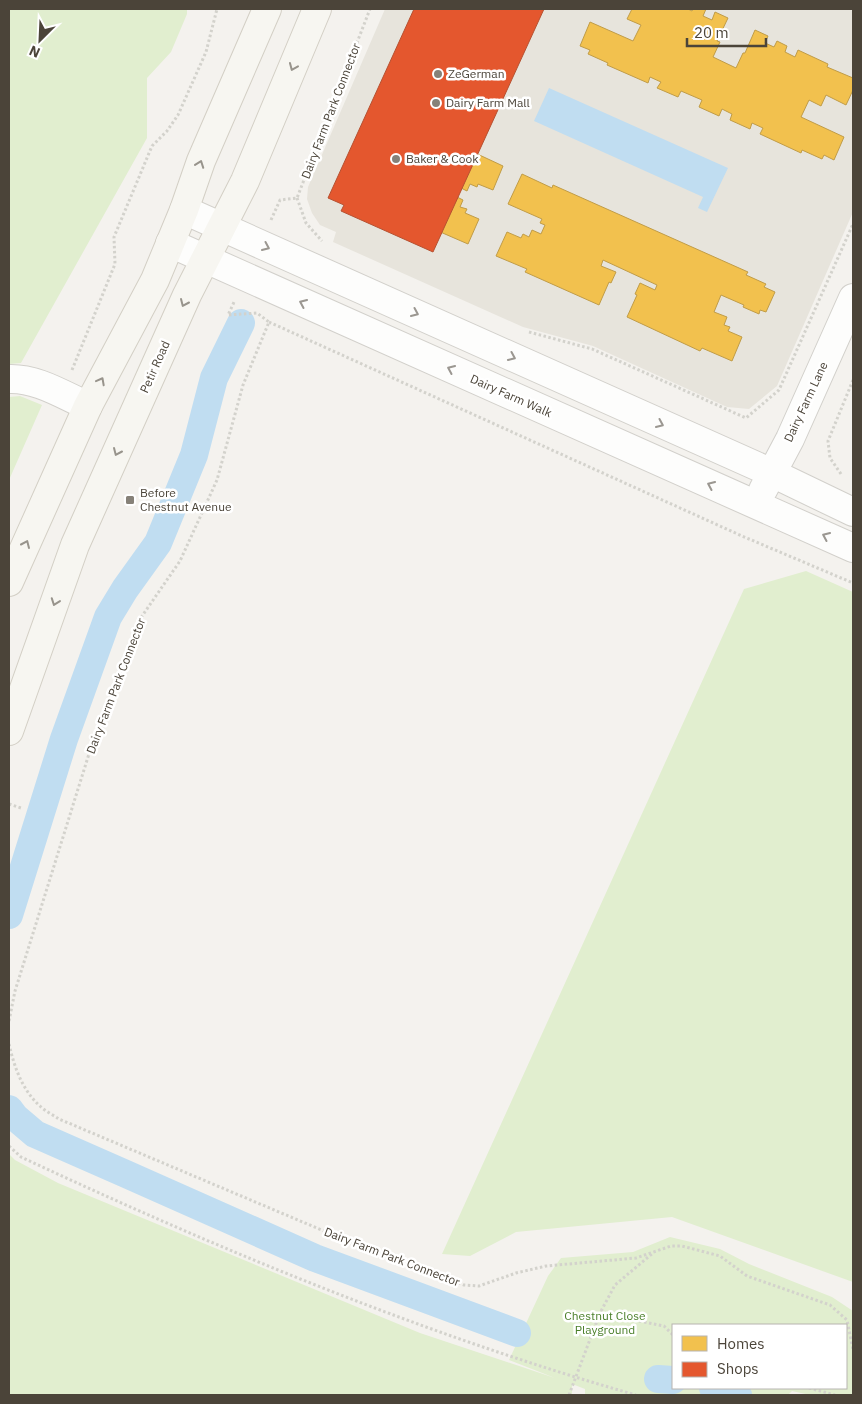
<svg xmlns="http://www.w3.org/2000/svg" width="862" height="1404" font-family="'IBM Plex Sans',sans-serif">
  <rect width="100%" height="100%" fill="#f4f2ee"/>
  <path fill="#e7e4dc" d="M385,9H849L853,11V212L777,386L749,409L727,407L593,346L523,327L333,242L336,232L320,225L312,213L307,199L308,187Z"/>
  <path fill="#e1eecf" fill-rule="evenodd" d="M9,9H187V14L171,52L147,78V138L21,363L9,364Z
    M20,396L42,405L9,480V397Z
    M806,571L853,592V1282L672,1217L516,1232L470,1256L442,1254L744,589Z
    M9,1154L15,1160L58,1183L420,1333L555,1378L509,1360L548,1276L561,1258L633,1252L670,1237L720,1249L749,1264L832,1297L853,1311V1395H810L792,1391L788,1395H585V1389L572,1384V1395H9ZM846,1325V1388H673V1325Z"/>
  <path fill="#c0ddf1" d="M549,88L728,168L707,212L698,208L703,197L534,121Z"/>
  <path fill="#f2c14e" stroke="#c09c48" d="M417,9H507L505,12L517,18L512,28L506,26L501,35L508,38L499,59L496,57L483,87L451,73L466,41L461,39L464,33L450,26L447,31L442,29L431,52L406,41L419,12L416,11Z
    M632,9H688L692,11L693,9H706L703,16L712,20L715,12L728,18L717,41L720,42L713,57L736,68L743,53H745L755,30L768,36L765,43L774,47L777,41L787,46L785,52L795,57L798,50L828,64L827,67L853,78V90L846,105L826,95L821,106L809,100L801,117L844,137L834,160L824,155L822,159L802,150L801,153L760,134L763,128L752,123L750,129L730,120L732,114L722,109L719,116L699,107L702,100L681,91L678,97L657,88L661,82L650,77L648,83L607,65L608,63L588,54L590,50L580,46L590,22L633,41L641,25L627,19Z
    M381,95L405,107L398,123L410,129L413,122L424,127L418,138L438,147L443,135L474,150L473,152L503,166L493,190L478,184L477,187L470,184L467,191L459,187L455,196L463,200L460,207L467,209L465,213L479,219L468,244L438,231L437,233L406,219L411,207L392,198L386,210L376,205L379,199L367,193L359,210L335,198L339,187L337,186L350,157L369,165L379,143L360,135L374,105L376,106Z
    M522,174L552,188L553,185L748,272L746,275L766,284L764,287L775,292L766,312L760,310L759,314L743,307L744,305L721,295L714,312L727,317L724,325L730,327L728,331L742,337L732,361L702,348L700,351L627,317L637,295L635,294L640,283L655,290L657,285L603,260L601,266L616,272L611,283L609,282L599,305L525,272L527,269L496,256L507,232L521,238L523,234L529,237L532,230L541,234L545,225L540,223L542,219L508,204Z"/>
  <path fill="#e4572e" stroke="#b65131" d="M414,9H544L433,252L341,211L344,205L328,198Z"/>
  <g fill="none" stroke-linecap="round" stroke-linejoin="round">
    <path stroke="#c0ddf1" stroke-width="28" d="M9,915L64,739L108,617L125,589L158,543L194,455L214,378L241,323
      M9,1109L15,1117L35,1134L126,1174L315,1258L517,1333
      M658,1379L673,1380
      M713,1388L738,1395"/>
    <g stroke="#d2d0cb" stroke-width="30">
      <path id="minor" d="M184,210L772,473L853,512
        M170,243L853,548
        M9,379C37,378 63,395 88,406
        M763,490L790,439L853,298"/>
    </g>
    <g stroke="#d3cfc5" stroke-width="30">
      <path id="secondary" d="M9,582L88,406L155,280L184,210L201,161L267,9
        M9,731L75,545L187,295L245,181L317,9"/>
    </g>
    <path stroke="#d3d2cc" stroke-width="3" stroke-dasharray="2.5 2.5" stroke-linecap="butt" d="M297,198L306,223L322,241
      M271,220L280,200L297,198L370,9
      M269,322L742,536L853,583
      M529,332L592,349L746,418L779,390L853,224
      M72,370L115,264L114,237L152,146L167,131L178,115L206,52L217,9
      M841,474L830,458L828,441L853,380
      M9,804L21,808
      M9,1021L15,991L88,757L140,619L180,561L217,480L243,385L269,322L257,313L228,315L235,300
      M9,1044C14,1066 22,1090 40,1106C45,1111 53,1115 59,1119L324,1231L464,1285L479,1286L516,1273L546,1266L636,1258L671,1246H682L720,1256L747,1276L830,1305L847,1320L853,1350
      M9,1146L21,1157C220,1250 425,1335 636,1395
      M600,1313L664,1326L673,1335
      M809,1388L835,1395
      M569,1395L600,1313L615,1285L653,1253"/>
    <use href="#minor" stroke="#fdfdfc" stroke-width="28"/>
    <use href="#secondary" stroke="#f7f6f1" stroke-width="28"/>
  </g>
  <defs><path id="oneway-chevron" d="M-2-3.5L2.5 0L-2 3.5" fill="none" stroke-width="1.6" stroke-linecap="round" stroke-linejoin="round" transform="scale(1.25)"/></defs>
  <g stroke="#98948c">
    <use href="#oneway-chevron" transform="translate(293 67) rotate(113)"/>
    <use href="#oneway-chevron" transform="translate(200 164) rotate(-70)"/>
    <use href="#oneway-chevron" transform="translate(184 303) rotate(114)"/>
    <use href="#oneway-chevron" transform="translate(101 381) rotate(-62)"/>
    <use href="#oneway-chevron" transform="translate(117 452) rotate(114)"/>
    <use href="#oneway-chevron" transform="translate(26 544) rotate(-66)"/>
    <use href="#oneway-chevron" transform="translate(55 602) rotate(110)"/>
  </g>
  <g stroke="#9b9791">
    <use href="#oneway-chevron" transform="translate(266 247) rotate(24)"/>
    <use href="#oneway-chevron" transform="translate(303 303) rotate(-156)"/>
    <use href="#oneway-chevron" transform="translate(415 313) rotate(24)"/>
    <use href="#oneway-chevron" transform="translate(512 357) rotate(24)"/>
    <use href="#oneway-chevron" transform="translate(451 369) rotate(-156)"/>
    <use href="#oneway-chevron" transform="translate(660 424) rotate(24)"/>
    <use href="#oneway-chevron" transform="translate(711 485) rotate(-156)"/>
    <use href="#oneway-chevron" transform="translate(826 536) rotate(-156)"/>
  </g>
  <g fill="#868178" stroke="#fff" stroke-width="2">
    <circle cx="438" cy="74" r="5"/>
    <circle cx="436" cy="103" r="5"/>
    <circle cx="396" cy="159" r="5"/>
    <rect x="125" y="495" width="10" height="10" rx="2.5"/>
  </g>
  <g text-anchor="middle" stroke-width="5" stroke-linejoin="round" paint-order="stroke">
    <g font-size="12" fill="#4b4439" stroke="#fff" text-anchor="start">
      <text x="448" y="78">ZeGerman</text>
      <text x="446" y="107">Dairy Farm Mall</text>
      <text x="406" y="163">Baker &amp; Cook</text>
      <text x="140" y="497">Before<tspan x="140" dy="14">Chestnut Avenue</tspan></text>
    </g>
    <g font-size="12" fill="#4b4439" stroke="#fff">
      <text transform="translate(331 111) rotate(-69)" y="4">Dairy Farm Park Connector</text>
      <text transform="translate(155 367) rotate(-66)" y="4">Petir Road</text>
      <text transform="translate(511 396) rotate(24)" y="4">Dairy Farm Walk</text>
      <text transform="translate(806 402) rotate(-65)" y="4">Dairy Farm Lane</text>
      <text transform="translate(116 686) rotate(-69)" y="4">Dairy Farm Park Connector</text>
      <text transform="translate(392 1257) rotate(21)" y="4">Dairy Farm Park Connector</text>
    </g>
    <g font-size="12" fill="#4a7f2a" stroke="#fff">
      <text x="605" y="1320">Chestnut Close<tspan x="605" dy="14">Playground</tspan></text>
    </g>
  </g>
  <rect width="862" height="1404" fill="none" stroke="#4b4439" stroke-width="20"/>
  <rect x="672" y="1324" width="175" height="65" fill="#ffffff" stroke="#b7b4b0"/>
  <rect x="682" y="1336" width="25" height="15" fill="#f2c14e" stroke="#b7b4b0"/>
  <text x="717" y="1349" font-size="15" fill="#4b4439">Homes</text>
  <rect x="682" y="1362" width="25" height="15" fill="#e4572e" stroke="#b7b4b0"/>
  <text x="717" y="1374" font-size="15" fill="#4b4439">Shops</text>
  <g transform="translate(40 40) rotate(204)" stroke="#ffffff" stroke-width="4" paint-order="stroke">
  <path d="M0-4L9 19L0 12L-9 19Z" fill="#4b4439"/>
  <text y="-8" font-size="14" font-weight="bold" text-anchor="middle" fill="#4b4439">N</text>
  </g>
  <path d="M687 38v8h79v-8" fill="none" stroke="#4b4439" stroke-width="2.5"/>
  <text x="694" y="38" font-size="15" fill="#4b4439" stroke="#ffffff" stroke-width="4" paint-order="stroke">20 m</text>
</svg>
